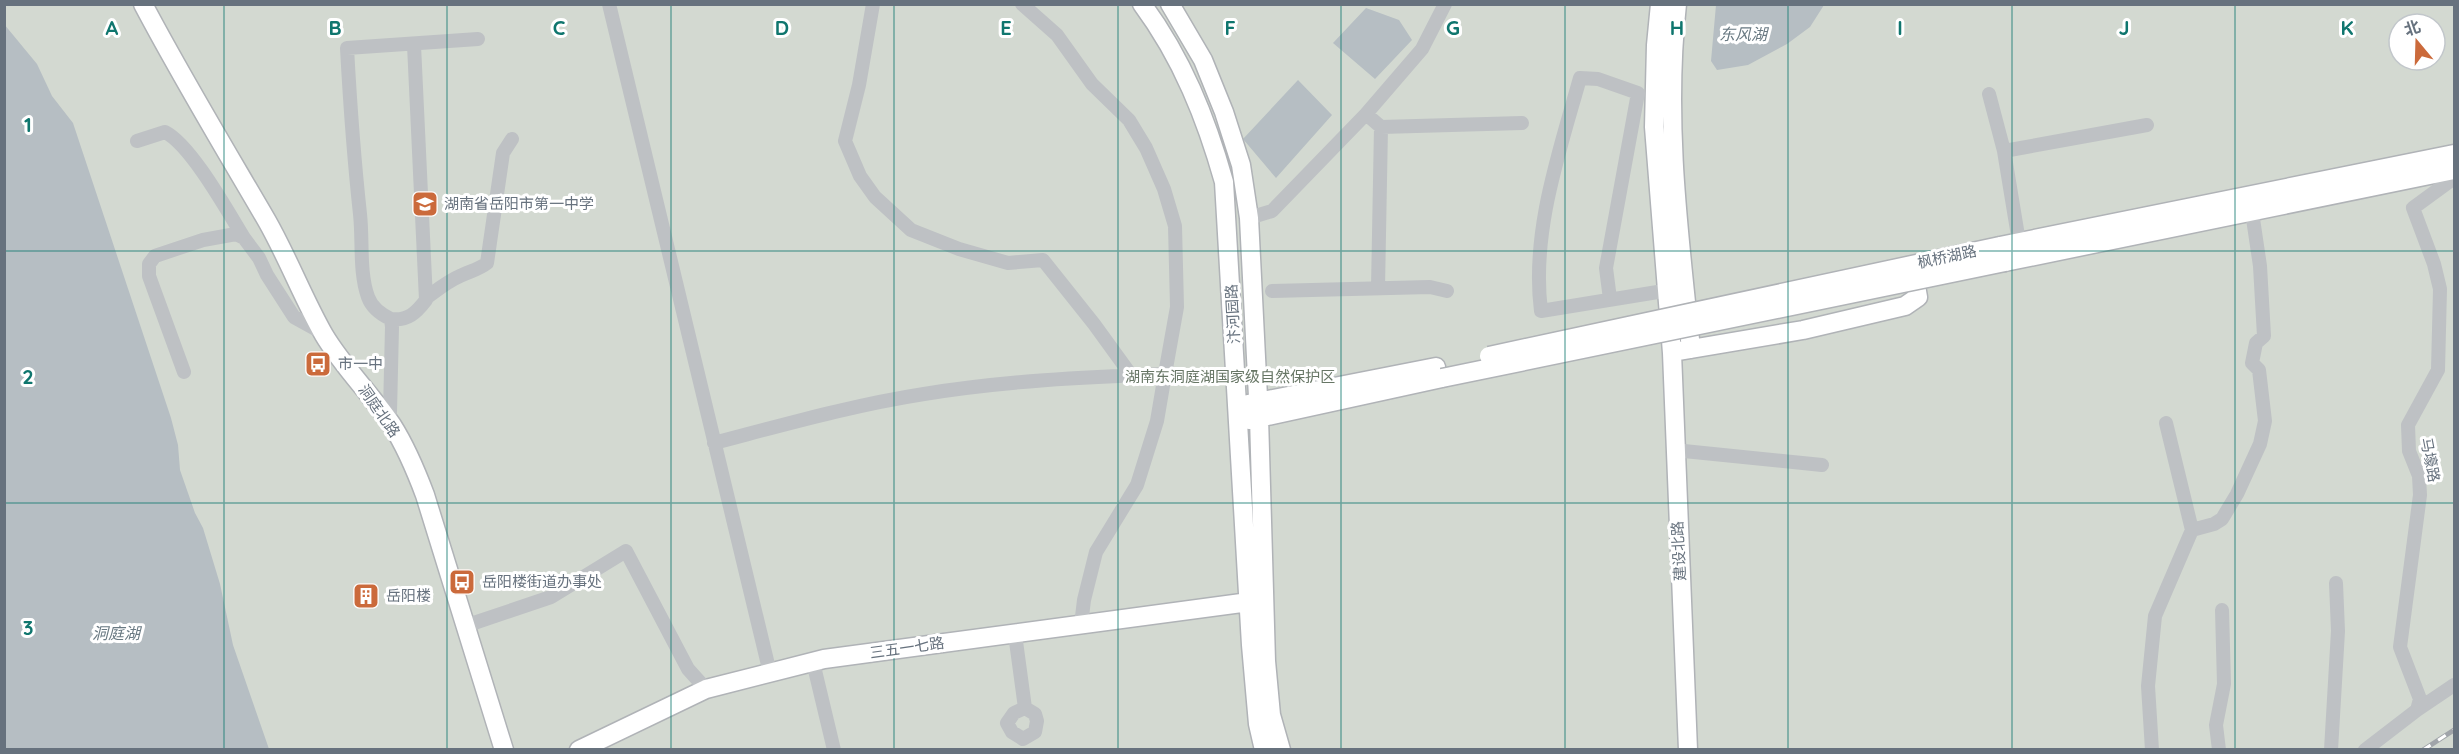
<svg xmlns="http://www.w3.org/2000/svg" width="2459" height="754" font-family="Quicksand,'Noto Sans SC',sans-serif">
  <rect width="100%" height="100%" fill="#f4f4f1"/>
  <path fill="#d3d9d1" fill-rule="evenodd" d="M4,5H2454V749H5ZM2399,24H2435V60H2399Z"/>
  <path fill="#b6bec3" d="M1716,5V4L1824,5L1810,27L1787,44L1748,65L1717,70L1711,61Z
    M1366,8L1399,20L1412,40L1375,79L1333,43Z
    M4,24L37,64L52,96L73,123L171,418L178,445L180,470L195,513L203,528L220,584L233,645L269,749H5Z
    M1298,80L1332,115L1276,178L1243,139Z"/>
  <g fill="none" stroke-linecap="round" stroke-linejoin="round">
    <g stroke="#b0b3b7" stroke-width="21">
      <path id="major" d="M143,4C182,78 225,149 267,221C288,258 303,298 324,335C343,367 371,394 392,425C406,447 416,471 425,495L504,750
        M1142,4C1182,58 1206,118 1224,182L1251,645L1258,724L1264,750
        M1170,4L1203,60L1224,112L1241,165L1249,218L1259,417L1266,661L1271,715L1281,750
        M1660,4L1656,45L1654,127L1672,353L1688,750
        M1677,4C1664,120 1679,235 1691,349
        M2000,246L2454,154
        M2005,262L2454,170
        M1679,351L1803,330L1905,306L1918,297L1915,280
        M1248,404L1436,367
        M1249,420L1442,378
        M579,750L706,689L824,659L1249,602"/>
    </g>
    <path stroke="#bec1c4" stroke-width="14" d="M609,4L770,673
      M873,4L859,85L845,141L860,176L875,197L911,230L959,249L1008,263L1043,260L1094,324L1131,375
      M1022,4L1057,35L1092,84L1129,120L1146,148L1164,189L1175,226L1177,307L1165,374
      M1989,94L2004,151L2019,242
      M1366,114L1381,127L1378,288
      M1381,127L1522,123
      M137,141L165,132C191,145 228,212 244,238
      M2004,151L2147,125
      M1249,218L1272,211L1366,114L1422,49L1445,4
      M1272,291L1430,287L1447,291
      M426,298C437,290 448,281 460,276C470,271 478,270 487,263L503,153L512,139
      M1610,299L1606,268L1638,93L1598,79L1580,78C1559,153 1531,233 1541,311L1676,289
      M391,319C408,321 416,313 426,300L414,45
      M184,372L149,276V264L155,256L203,240L236,234L244,238L259,258L267,275L294,317L323,333
      M390,412L392,327L391,319C380,314 372,308 368,297C359,272 363,241 360,214C354,159 350,103 347,48L478,39
      M2166,423L2192,530
      M714,443C783,425 853,405 924,394C1004,381 1084,377 1165,374L1157,421L1137,485L1096,552L1084,600L1081,625
      M1674,450L1822,465
      M471,624L551,597L626,551L688,669L706,689
      M1015,634L1025,708L1035,714L1037,721L1035,732L1023,739L1012,732L1007,723L1014,713L1025,708
      M813,662L834,750
      M2417,710L2454,685
      M2152,750L2148,686L2155,616L2192,530L2214,524L2222,519L2237,494L2260,444L2265,421L2259,370L2252,363L2256,343L2264,336L2260,266L2252,212
      M2219,750L2216,725L2224,684L2222,610
      M2331,750L2338,631L2336,583
      M2365,750L2417,710L2420,699L2400,647L2420,495L2419,476L2409,451L2408,425L2438,370L2440,289L2434,264L2413,208L2454,178"/>
    <use href="#major" stroke="#fff" stroke-width="18"/>
    <g stroke="#a0a4a9" stroke-width="5">
      <path id="rail" d="M2423,750L2454,730"/>
    </g>
    <use href="#rail" stroke="#fff" stroke-width="3" stroke-dasharray="9" stroke-linecap="butt"/>
    <g stroke="#b0b3b7" stroke-width="21" stroke-linecap="butt">
      <path id="major-bridge" d="M1489,356L2000,246
        M1442,378L2005,262"/>
    </g>
    <use href="#major-bridge" stroke="#fff" stroke-width="18"/>
  </g>
  <path fill="none" stroke="#0f766e" stroke-width="1.5" stroke-opacity="0.55" d="M224,4V750M447,4V750M671,4V750M894,4V750M1118,4V750M1341,4V750M1565,4V750M1788,4V750M2012,4V750M2235,4V750M4,251H2454M4,503H2454"/>
  <defs>
    <g id="school-square" transform="scale(1.35)"><rect x="-9" y="-9" width="18" height="18" rx="4" fill="#cb6a3b" stroke="#fff"/><path d="M0-5L7-2L0 1L-7-2ZM-4 1L0 2.5L4 1V4Q0 6-4 4Z" fill="#fff"/></g>
    <g id="bus-square" transform="scale(1.35)"><rect x="-9" y="-9" width="18" height="18" rx="4" fill="#cb6a3b" stroke="#fff"/><path d="M-5-6H5V4H4V6H2V4H-2V6H-4V4H-5ZM-3.5-4V0h7V-4ZM-3.5 1.2v1.5H-2V1.2ZM2 1.2v1.5H3.5V1.2Z" fill="#fff"/></g>
    <g id="building-square" transform="scale(1.35)"><rect x="-9" y="-9" width="18" height="18" rx="4" fill="#cb6a3b" stroke="#fff"/><path d="M-4-6H4V6H1V3H-1V6H-4ZM-2.5-4.3h1.7v1.8h-1.7ZM.8-4.3h1.7v1.8H.8ZM-2.5-1h1.7V.8h-1.7ZM.8-1h1.7V.8H.8Z" fill="#fff"/></g>
  </defs>
  <g fill-rule="evenodd">
    <use href="#school-square" x="425" y="204"/>
    <use href="#bus-square" x="318" y="364"/>
    <use href="#bus-square" x="462" y="582"/>
    <use href="#building-square" x="366" y="596"/>
  </g>
  <g text-anchor="middle" stroke-width="6" stroke-linejoin="round" paint-order="stroke">
    <g font-size="15" fill="#67727e" stroke="#fff" text-anchor="start">
      <text x="444" y="209">湖南省岳阳市第一中学</text>
      <text x="338" y="369">市一中</text>
      <text x="482" y="587">岳阳楼街道办事处</text>
      <text x="386" y="601">岳阳楼</text>
    </g>
    <g font-size="15" fill="#67727e" stroke="#fff">
      <text transform="translate(1947 257) rotate(-12)" y="5">枫桥湖路</text>
      <text transform="translate(1233 314) rotate(-93)" y="5">汴河园路</text>
      <text transform="translate(379 411) rotate(55)" y="5">洞庭北路</text>
      <text transform="translate(2430 460) rotate(79)" y="5">马壕路</text>
      <text transform="translate(1679 551) rotate(-93)" y="5">建设北路</text>
      <text transform="translate(907 648) rotate(-8)" y="5">三五一七路</text>
    </g>
    <g font-size="15" fill="#677665" stroke="#fff">
      <text x="1230" y="382">湖南东洞庭湖国家级自然保护区</text>
    </g>
    <g font-size="16" font-style="italic" fill="#697982" stroke="#fff">
      <text x="1743" y="40">东风湖</text>
      <text x="116" y="639">洞庭湖</text>
    </g>
  </g>
  <g font-size="20" text-anchor="middle" font-weight="bold" fill="#0f766e" stroke="#fff" stroke-width="6" stroke-linejoin="round" paint-order="stroke">
    <text x="112" y="35">A</text>
    <text x="335" y="35">B</text>
    <text x="559" y="35">C</text>
    <text x="782" y="35">D</text>
    <text x="1006" y="35">E</text>
    <text x="1230" y="35">F</text>
    <text x="1453" y="35">G</text>
    <text x="1677" y="35">H</text>
    <text x="1900" y="35">I</text>
    <text x="2124" y="35">J</text>
    <text x="2347" y="35">K</text>
    <text x="28" y="132">1</text>
    <text x="28" y="384">2</text>
    <text x="28" y="635">3</text>
  </g>
  <rect width="2459" height="754" fill="none" stroke="#67727e" stroke-width="12"/>
  <g transform="translate(2417 42) rotate(341)"><circle r="28" fill="#ffffff" stroke="#c2c7cb" stroke-width="1.5"/>
  <path d="M0-4.5L10 22L0 15L-10 22Z" fill="#cb6a3b"/>
  <text y="-9" font-size="16" font-weight="bold" text-anchor="middle" fill="#67727e">北</text>
  </g>
</svg>
